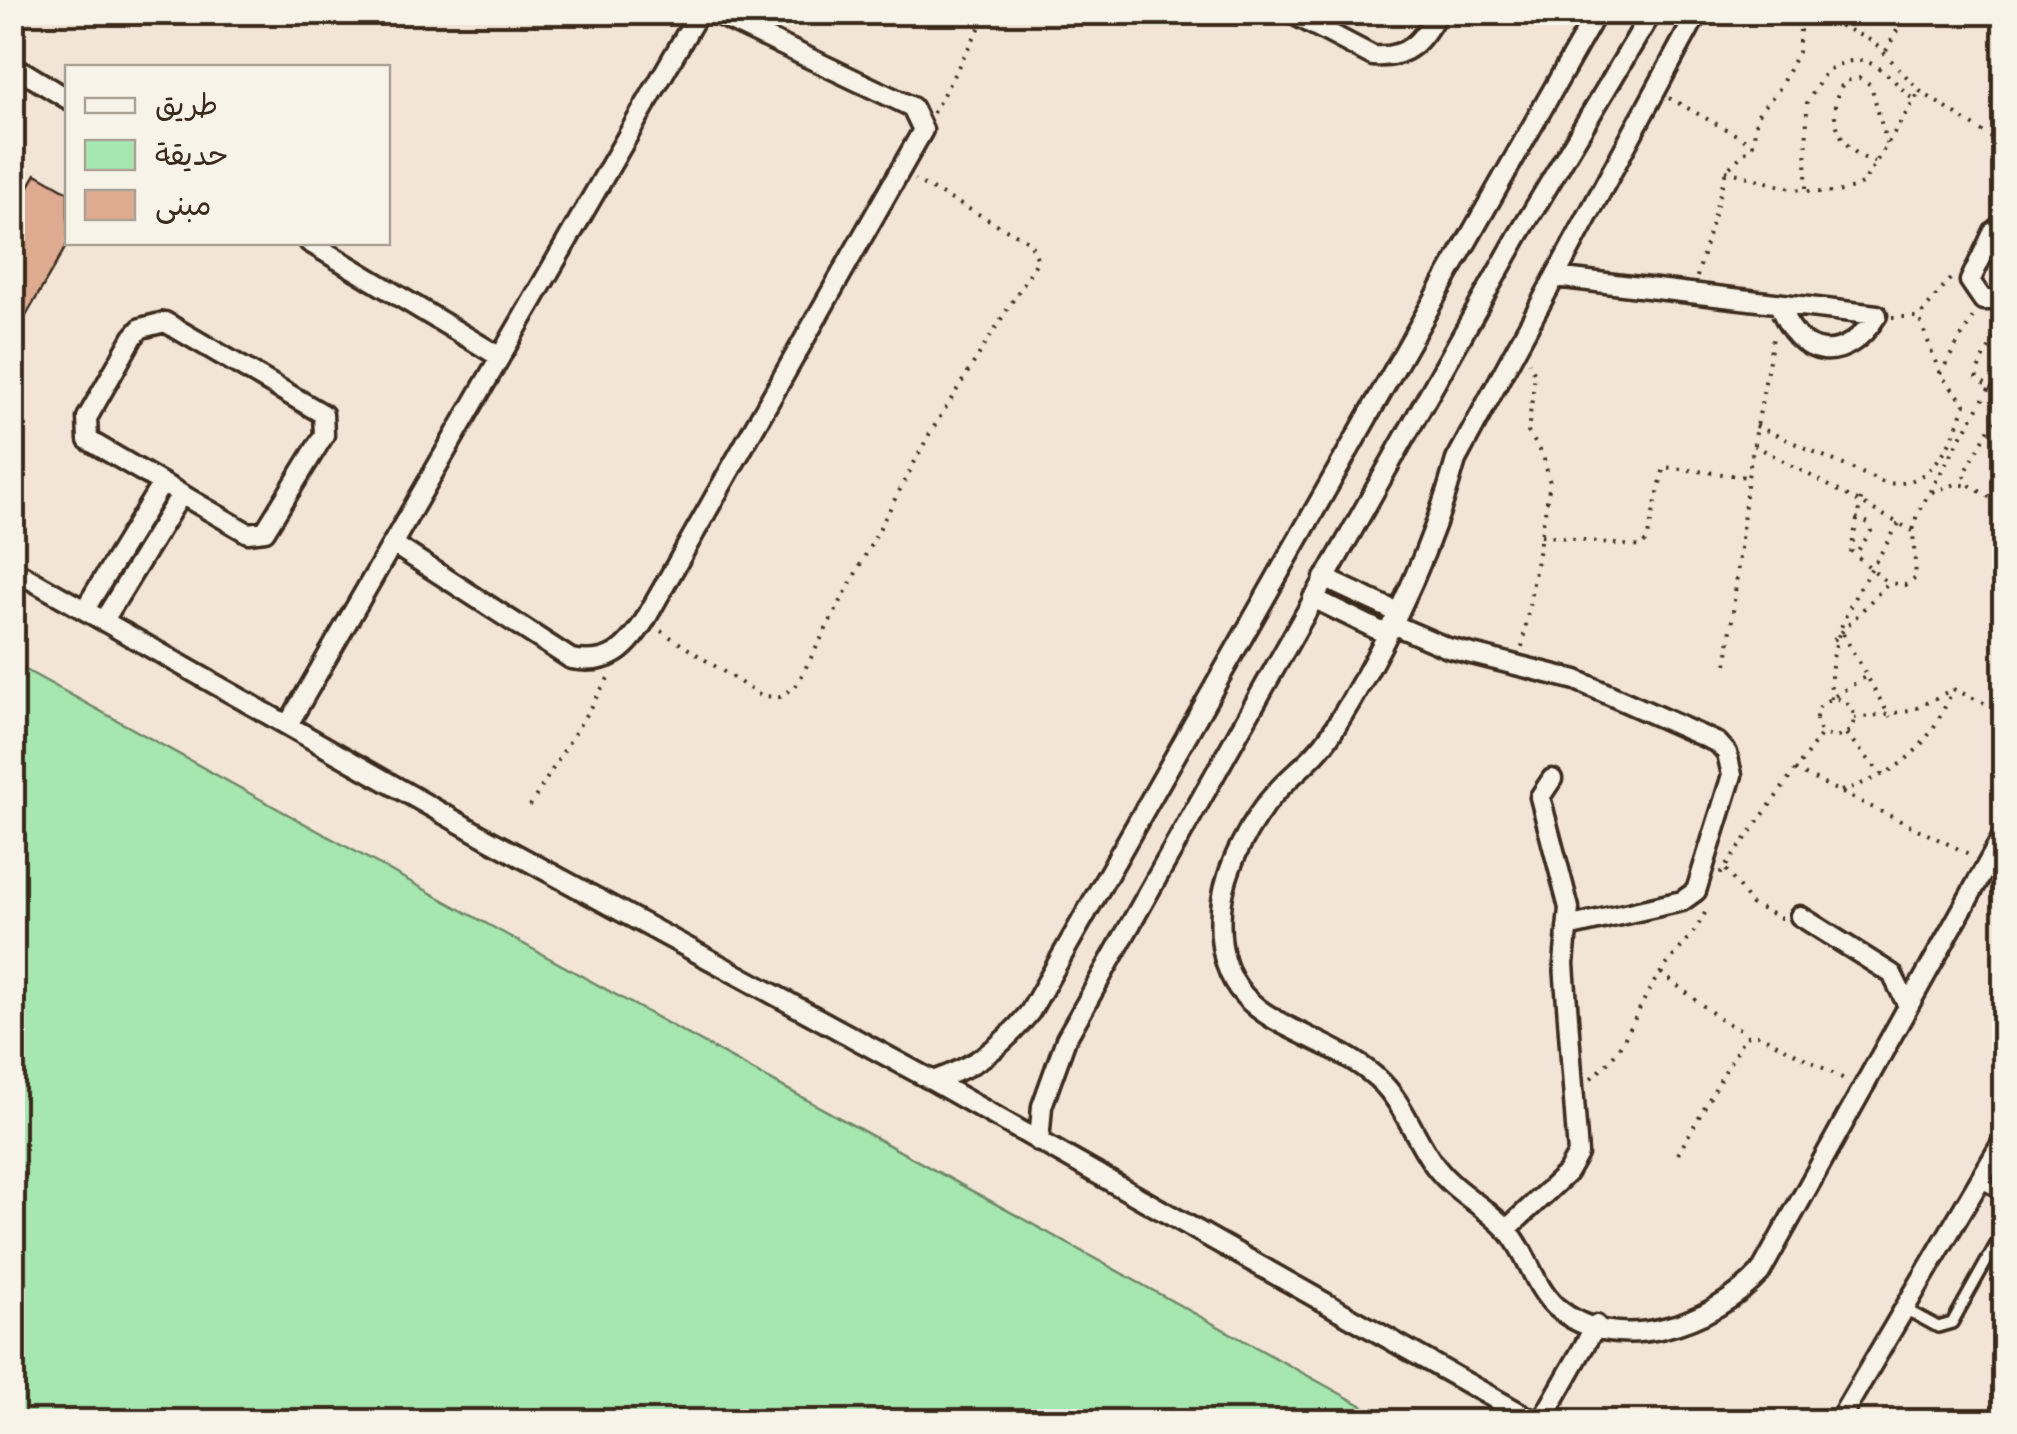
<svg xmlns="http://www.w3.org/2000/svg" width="2017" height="1434" font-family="Mali,'Playpen Sans Arabic',sans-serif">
  <rect width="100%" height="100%" fill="#f2e5d7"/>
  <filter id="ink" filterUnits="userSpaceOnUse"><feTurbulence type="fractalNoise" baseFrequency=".01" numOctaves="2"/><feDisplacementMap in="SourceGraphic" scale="20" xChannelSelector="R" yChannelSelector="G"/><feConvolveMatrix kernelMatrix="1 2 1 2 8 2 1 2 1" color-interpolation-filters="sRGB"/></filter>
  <g filter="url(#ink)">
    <path fill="#a6e7b0" stroke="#708867" stroke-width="2.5" d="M12,663H13L1390,1421H13Z"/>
    <path fill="#deab91" stroke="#3b2a1e" stroke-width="2.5" d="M36,174L68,192V243L12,340V216Z"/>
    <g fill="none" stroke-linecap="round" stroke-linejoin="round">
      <g stroke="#3b2a1e" stroke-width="16">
        <path id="lane" d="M1980,1182L2004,1195
          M1905,1309L1938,1327L1952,1323L2004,1230"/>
      </g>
      <g stroke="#3b2a1e" stroke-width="25">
        <path id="street" d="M1289,12L1373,56C1408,59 1422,41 1438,12
          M1698,12L1456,460C1430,556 1383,651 1331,734C1317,756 1296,771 1279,789C1251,819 1224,868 1221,910C1212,1030 1311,1020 1377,1078C1404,1102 1414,1138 1435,1166C1456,1194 1486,1206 1508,1231C1528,1253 1533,1286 1556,1307C1616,1359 1714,1323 1760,1273L2004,834
          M2001,12L2004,16
          M12,65L68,99
          M2004,223L1994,231L1970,281L1983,300H1999L2004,295
          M309,242L500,357
          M1555,277L1877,315C1845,366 1799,361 1779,304
          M165,322L323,414L324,435L265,531L248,533L88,440L87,418L133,337L141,328Z
          M393,544L571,659C609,666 626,650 645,620L923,130L912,107L712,12
          M12,569L486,838L933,1081L1536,1422
          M1324,578L1397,612
          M1313,598L1386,634
          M85,609L161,485
          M104,620L180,496
          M1392,624L1448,648L1576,680L1718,743L1727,753L1732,775L1696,891L1682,901L1567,927
          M289,723L699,12
          M1800,916L1892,974L1908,1006
          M933,1081C976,1066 1001,1048 1030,1012L1597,12
          M1039,1142L1042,1106L1066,1039L1518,236L1652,12
          M1507,1229L1567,1173L1578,1154L1564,964L1569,908L1540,797L1552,779
          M1541,1422L1596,1325
          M1838,1422L2004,1139"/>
      </g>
      <path stroke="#3b2a1e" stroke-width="4" stroke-dasharray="2.5 8" stroke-linecap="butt" d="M1811,12L1874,42L1920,91L2004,146
        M1886,51L1907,12
        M1669,98L1753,144
        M933,113L988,12
        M1875,162C1840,153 1822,111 1845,81L1860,78L1871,85L1887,145
        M1726,171C1766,180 1827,206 1863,183L1920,91
        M1806,188L1807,103L1826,71C1871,44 1885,75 1915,101
        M2004,205L1998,182L2004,162
        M1697,277L1726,171L1753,144L1757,115L1779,89L1798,52L1800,31L1793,12
        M1892,317H1919L1955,273
        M1940,374L1975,313
        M1990,387L2004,396
        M2004,402L1964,475L1971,486L2004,506
        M1756,426L1882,482C1929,493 1954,442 1965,404L1940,374L1919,317
        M1754,445L1913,531
        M1932,492L1956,484L1971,486
        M1861,499L1851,551L1888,583
        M1856,518L1869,523L1871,531L1856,554
        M1541,535L1641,547L1647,540L1664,467L1748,477
        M661,631L761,696L780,697L796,686L930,433L1038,260L1030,242L915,180
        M1843,634L1890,717
        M1834,640L1888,583L1906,585L1916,578L1913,531L1917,514L1990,387L1977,379L1976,373L2004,320
        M1522,647L1550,483L1543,455L1528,432L1535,374L1529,362
        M1727,664L1748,477L1774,332
        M1835,696L1865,677
        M1816 718a19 19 0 1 1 38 0a19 19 0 1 1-38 0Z
        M1831,699C1827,624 1863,586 1899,523
        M1854,718L1911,711L1953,689L2004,712
        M1846,734L1884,777
        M1795,770L1971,855
        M1841,791C1903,771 1927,750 1953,689
        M530,806L610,675
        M1726,870L1751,904L1785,920
        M1720,874L1823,732
        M1661,973L1724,1022L1747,1032
        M1591,1078C1627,1052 1634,1010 1659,975C1676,951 1697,934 1708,906
        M1678,1154L1745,1036L1760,1035L1848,1081"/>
      <use href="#lane" stroke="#f7f3e8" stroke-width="9"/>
      <use href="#street" stroke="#f7f3e8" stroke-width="18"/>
    </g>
  </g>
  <rect width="2017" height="1434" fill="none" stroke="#f7f3e8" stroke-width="50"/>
  <rect x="25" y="25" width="1967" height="1384" fill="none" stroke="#3b2a1e" stroke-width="4" filter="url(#ink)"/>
  <rect x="65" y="65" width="325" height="180" fill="#f7f3e8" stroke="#aca397" stroke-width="2.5"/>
  <rect x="85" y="98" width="50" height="15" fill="#f7f3e8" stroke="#aca397" stroke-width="2.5"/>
  <text x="155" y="115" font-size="30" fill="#3b2a1e">طريق</text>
  <rect x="85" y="140" width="50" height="30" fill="#a6e7b0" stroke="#aca397" stroke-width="2.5"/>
  <text x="155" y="165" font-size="30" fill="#3b2a1e">حديقة</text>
  <rect x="85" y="190" width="50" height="30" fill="#deab91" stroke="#aca397" stroke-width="2.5"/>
  <text x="155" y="215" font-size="30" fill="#3b2a1e">مبنى</text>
</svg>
